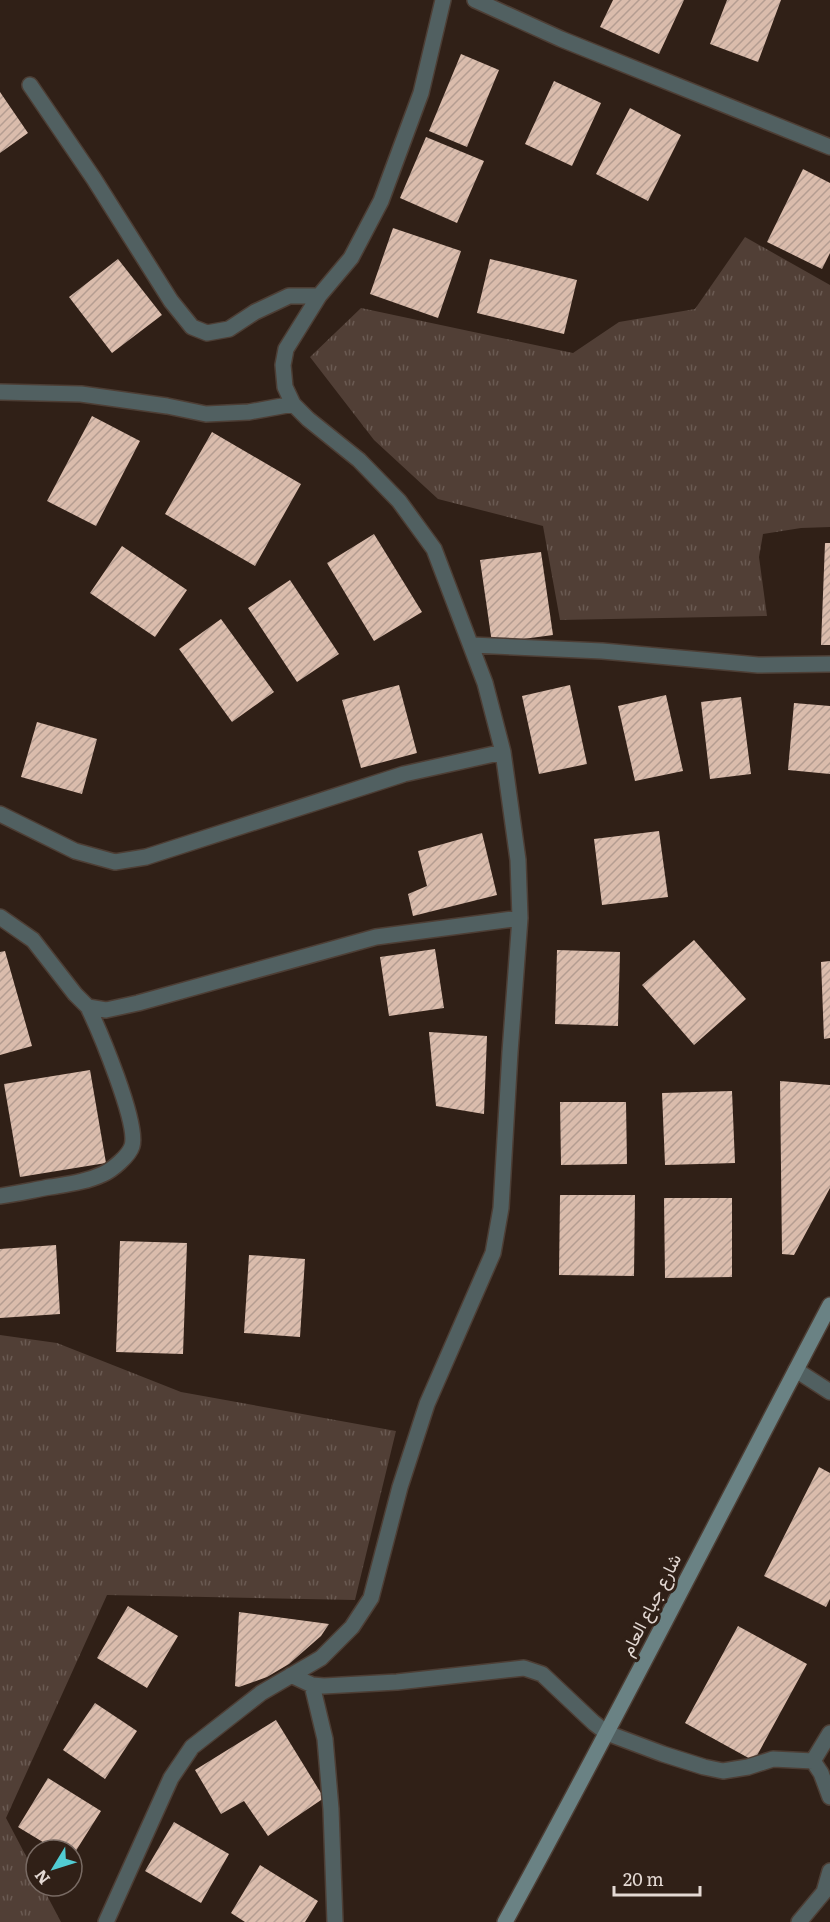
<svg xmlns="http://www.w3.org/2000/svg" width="830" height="1922" font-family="Literata,Vazirmatn,serif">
  <defs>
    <pattern id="grass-tufts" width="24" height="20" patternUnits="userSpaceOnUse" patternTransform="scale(1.5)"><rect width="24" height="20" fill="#513f36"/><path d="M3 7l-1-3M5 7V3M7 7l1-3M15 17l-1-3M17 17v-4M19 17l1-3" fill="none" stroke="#6a5a52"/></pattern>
    <pattern id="building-hatch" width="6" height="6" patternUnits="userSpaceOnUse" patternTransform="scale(1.5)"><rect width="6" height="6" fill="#dabcac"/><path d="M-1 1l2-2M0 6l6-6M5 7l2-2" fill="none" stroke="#b49d91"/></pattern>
  </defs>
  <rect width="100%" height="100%" fill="#302017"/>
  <path fill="url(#grass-tufts)" d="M745,237L830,285V527L801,528L763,534L759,557L767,616L560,620L543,526L438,499L374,440L310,357L361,308L573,353L619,322L695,309Z
    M0,1335L57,1343L181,1392L396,1431L355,1600L107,1595L6,1818L36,1875V1886H42L61,1922H0Z"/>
  <path fill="url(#building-hatch)" d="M613,0H684L659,54L600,27Z
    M727,0H781L758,62L710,44Z
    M461,54L499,70L467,147L429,131Z
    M554,81L601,103L572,166L525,144Z
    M0,92L28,133L0,153Z
    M630,108L681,135L648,201L596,174Z
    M426,137L484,161L457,223L400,198Z
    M803,169L830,183V253L822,269L767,242Z
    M393,228L461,251L438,318L370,294Z
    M118,259L162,315L112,353L69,297Z
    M490,259L577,280L564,334L477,313Z
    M92,416L140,441L96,526L47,501Z
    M212,432L301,484L255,566L165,514Z
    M374,534L422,612L374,641L327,563Z
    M825,543H830V645H821Z
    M122,546L187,590L155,637L90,593Z
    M541,552L553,635L492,643L480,560Z
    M290,580L339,654L297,682L248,608Z
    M221,619L274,692L232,722L179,649Z
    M399,685L417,753L361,768L342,700Z
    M570,685L587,764L539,774L522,696Z
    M666,695L683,771L635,781L618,706Z
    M741,697L751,774L710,779L701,702Z
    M794,703L830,706V774L788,770Z
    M37,722L97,739L82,794L21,777Z
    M659,831L668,897L602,905L594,839Z
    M482,833L497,895L413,916L408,894L427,886L418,851Z
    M694,940L746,999L694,1045L642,985Z
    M435,949L444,1008L389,1016L380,957Z
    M557,950L620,952L618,1026L555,1024Z
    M5,951L32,1046L0,1055V952Z
    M830,961V1038L824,1039L821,962Z
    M429,1032L487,1036L484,1114L436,1106Z
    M90,1070L106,1163L20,1177L4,1084Z
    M780,1081L830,1085V1188L794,1255L782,1254Z
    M732,1091L735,1163L665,1165L662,1093Z
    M560,1102H626L627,1164L561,1165Z
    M560,1195H635L634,1276L559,1275Z
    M664,1198H732V1277L665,1278Z
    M120,1241L187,1243L183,1354L116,1352Z
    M56,1245L60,1314L0,1318V1249Z
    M249,1255L305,1259L300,1337L244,1333Z
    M819,1467L830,1473V1599L826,1607L764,1576Z
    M128,1606L178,1636L147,1688L97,1658Z
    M239,1612L329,1624L321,1636L289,1664L267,1677L239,1687L235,1686Z
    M738,1626L807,1664L754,1761L685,1723Z
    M95,1703L137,1731L105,1779L63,1750Z
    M276,1720L324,1798L268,1836L244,1801L221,1814L195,1770Z
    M48,1778L101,1811L72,1857V1850H56L18,1827Z
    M174,1822L229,1854L201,1903L145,1871Z
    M260,1865L318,1901L305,1922H245L231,1913Z"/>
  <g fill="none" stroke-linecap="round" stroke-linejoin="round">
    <g stroke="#4d3e35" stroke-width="18">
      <path id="street" d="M475,0L561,39L830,147
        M30,85L94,179L171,301L192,327L207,333L229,329L255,312L289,296H319
        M0,392L81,394L167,406L206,414L249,412L293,404
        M472,645L602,651L758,665L830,664
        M0,814L75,851L115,862L146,857L404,774L503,752
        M0,917L33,940L75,994L88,1007L106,1010L138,1003L376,937L520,918
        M0,1196C17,1194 33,1190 50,1187C68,1184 86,1182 103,1174C112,1170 129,1156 132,1146C139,1124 99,1030 88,1007
        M796,1370L830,1392
        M291,1675L312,1685L324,1686L397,1682L524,1668L542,1674L594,1723L607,1733L663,1754L704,1767L723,1771L748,1767L773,1759L813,1761L821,1773L830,1797
        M312,1685L325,1739L331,1809L335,1922
        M813,1761L830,1733
        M106,1922L171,1778L192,1747L261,1693L321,1658L352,1627L371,1598L400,1487L427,1404L493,1253L501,1208L510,1052L520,918L518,860L503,752L485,683L434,549L399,501L359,460L308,419L293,404L285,387L283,365L286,349L319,296L351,258L381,201L421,93L443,0
        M799,1922L824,1892L830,1871"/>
    </g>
    <g stroke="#4d3e35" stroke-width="18">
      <path id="secondary" d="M505,1922C617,1718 722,1510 830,1305"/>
    </g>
    <use href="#street" stroke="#516061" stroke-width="15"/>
    <use href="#secondary" stroke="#6a8284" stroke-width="15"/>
  </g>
  <g text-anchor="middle" stroke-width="6" stroke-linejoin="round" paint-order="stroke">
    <g font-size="18" fill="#e4d9d4" stroke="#302017">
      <text transform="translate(651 1605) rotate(-63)" y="6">شارع جباع العام</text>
    </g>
  </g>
  <g transform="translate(54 1868) rotate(232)"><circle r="28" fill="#302017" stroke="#786a63" stroke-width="1.5"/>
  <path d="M0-4.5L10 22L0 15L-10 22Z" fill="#51ccd3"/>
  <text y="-9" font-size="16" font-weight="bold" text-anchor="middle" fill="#e4d9d4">N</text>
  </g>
  <path d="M614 1886v9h86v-9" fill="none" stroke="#e4d9d4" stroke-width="3"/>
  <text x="623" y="1886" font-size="18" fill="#e4d9d4" stroke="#302017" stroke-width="4.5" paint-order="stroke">20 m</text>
</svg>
